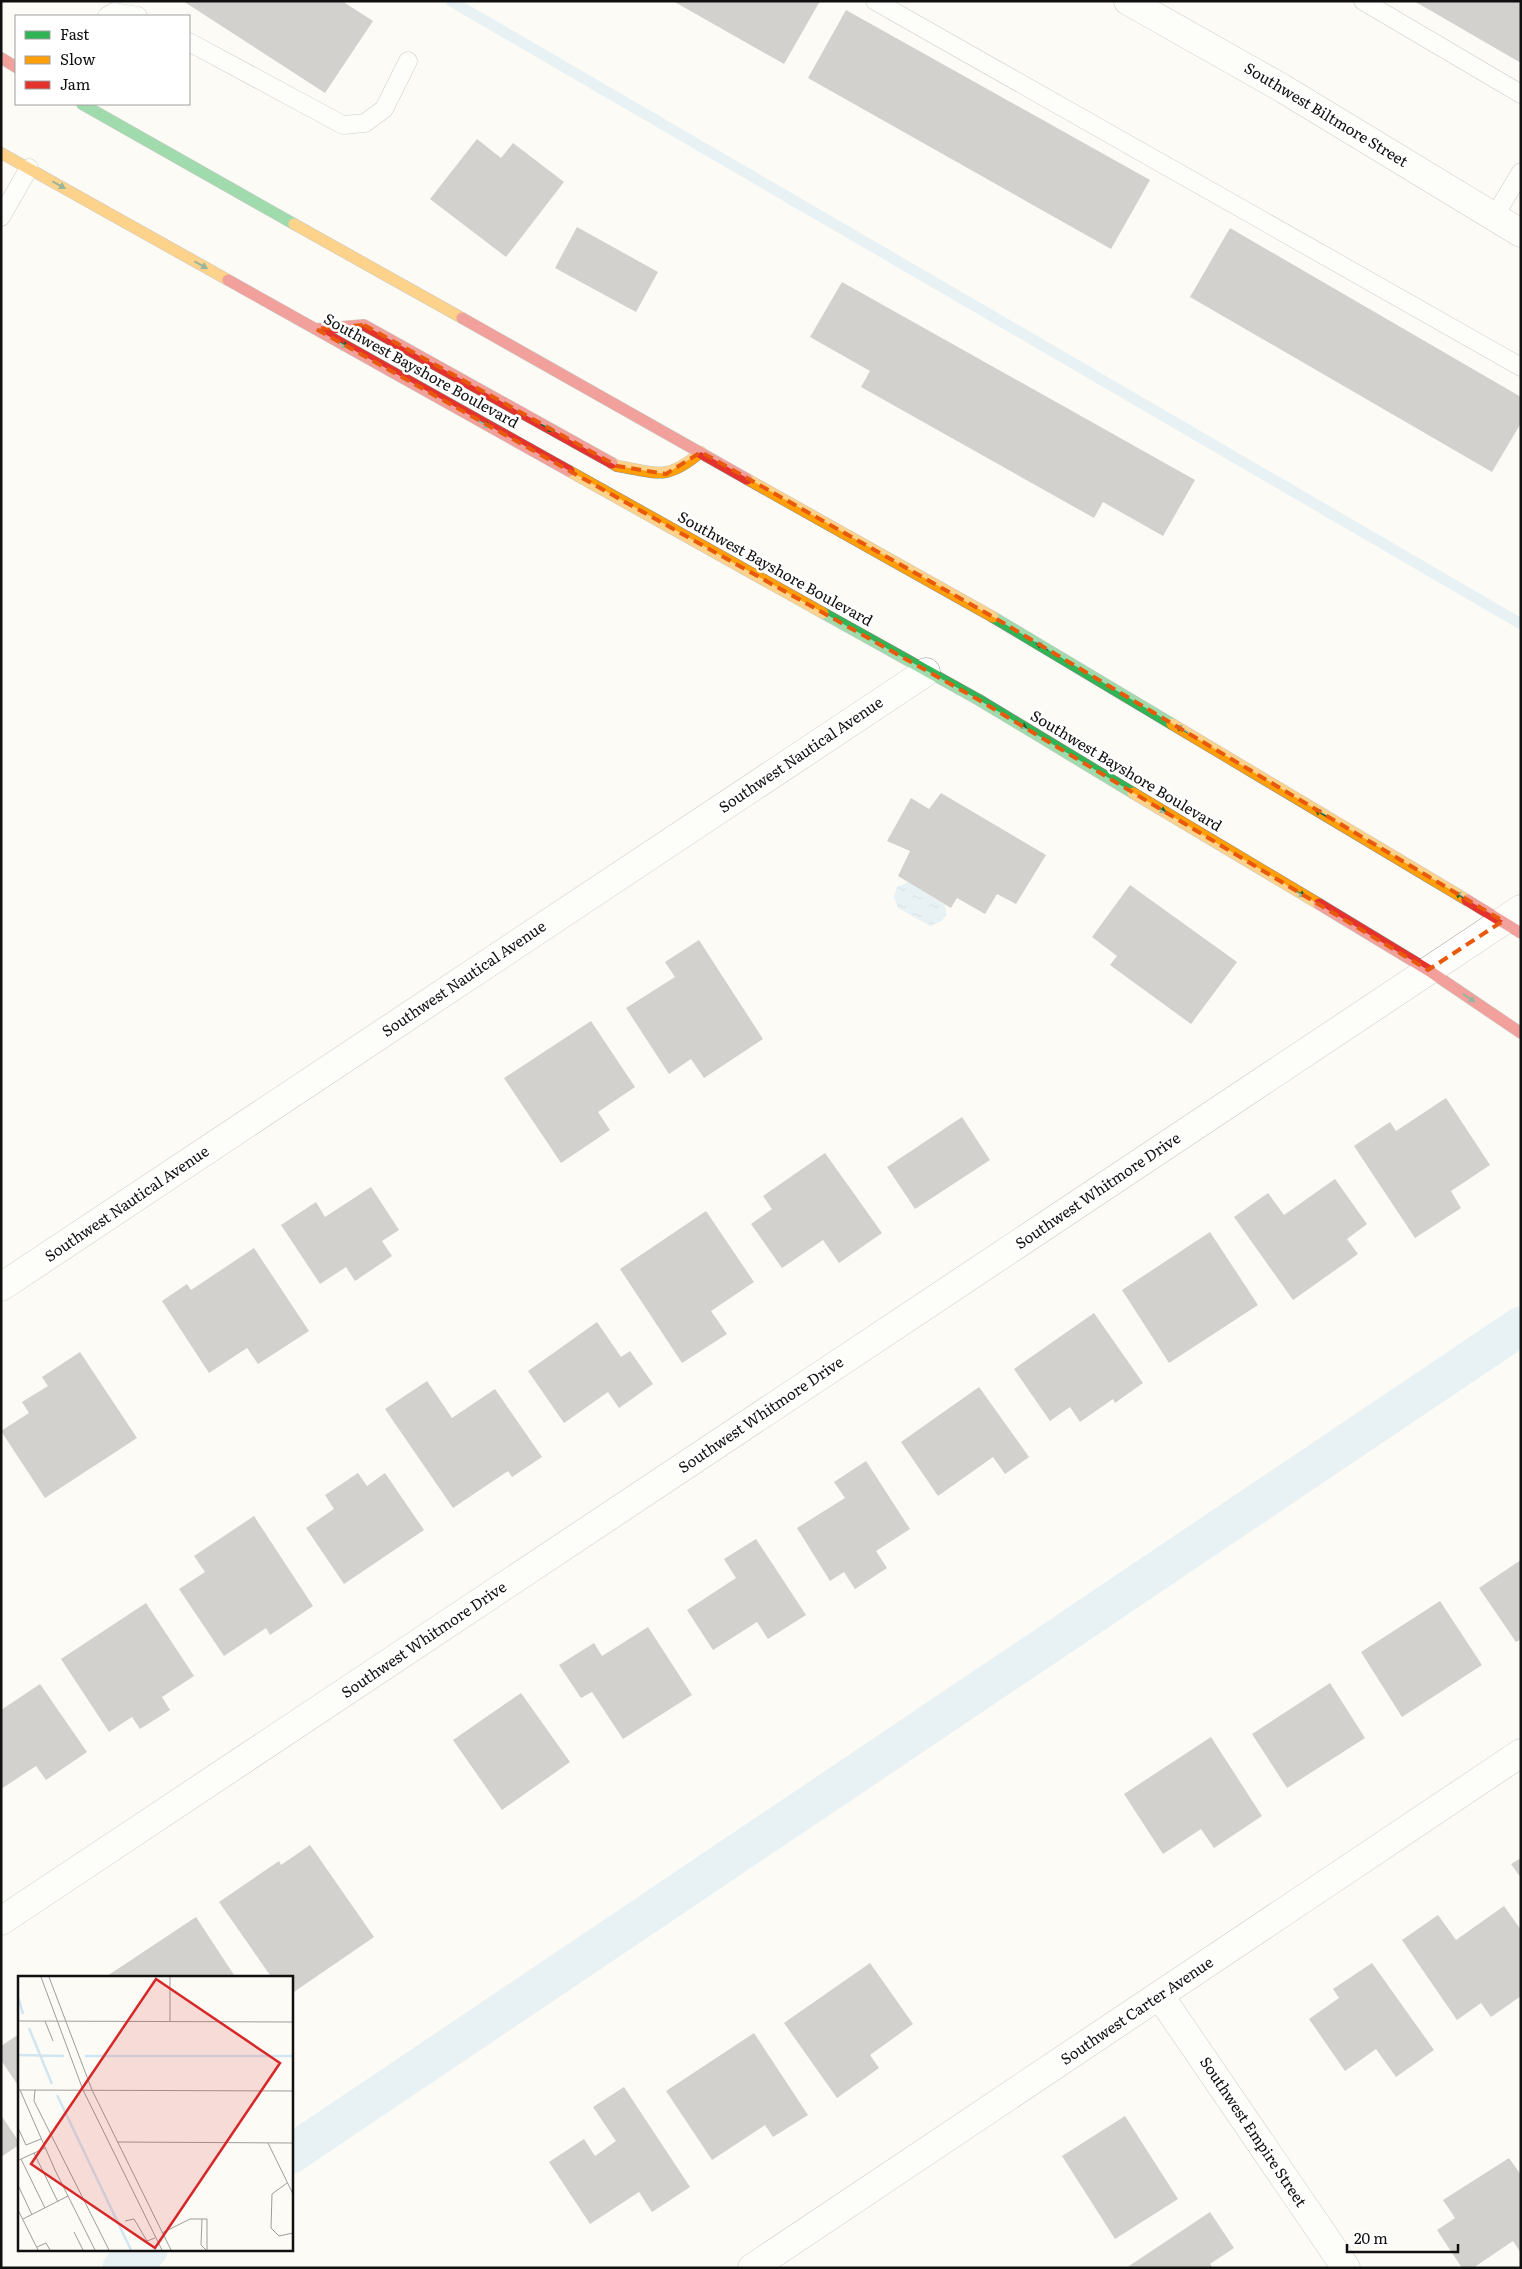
<svg xmlns="http://www.w3.org/2000/svg" width="1522" height="2269" font-family="Literata,serif">
  <defs>
    <pattern id="water-ripples" width="26" height="14" patternUnits="userSpaceOnUse" patternTransform="scale(1.25)"><rect width="26" height="14" fill="#d1e5f1"/><path d="M2 4q2-2 4 0t4 0M15 11q2-2 4 0t4 0" fill="none" stroke="#b2c3ce"/></pattern>
  </defs>
  <rect width="100%" height="100%" fill="#fcfbf6"/>
  <path fill="url(#water-ripples)" d="M908,882L945,905L946,915L942,921L930,926L898,908L894,897L897,887Z"/>
  <g fill="none" stroke-linecap="round" stroke-linejoin="round">
    <path stroke="#d1e5f1" stroke-width="11" d="M451,1L1521,624"/>
    <path stroke="#d1e5f1" stroke-width="39" d="M291,2154L1521,1326
      M122,2268L148,2250"/>
  </g>
  <path fill="#a09e9b" d="M183,1H342L373,21L325,93Z
    M673,1H820L784,64Z
    M1414,1H1521V63Z
    M846,10L1150,180L1111,249L808,78Z
    M477,139L501,158L513,143L564,182L506,257L430,199Z
    M577,227L658,272L636,312L555,268Z
    M1230,228L1521,397V423L1492,472L1190,297Z
    M842,282L1195,480L1163,536L1103,502L1094,518L861,387L870,371L810,337Z
    M941,793L1046,855L1016,904L997,894L985,914L957,898L951,908L898,876L910,851L887,841L911,798L929,809Z
    M1130,885L1237,962L1191,1024L1110,965L1117,956L1092,937Z
    M699,940L763,1039L704,1078L691,1059L669,1074L626,1008L675,977L665,962Z
    M591,1021L635,1087L598,1112L610,1130L561,1163L504,1078Z
    M1446,1098L1490,1165L1451,1191L1461,1208L1415,1238L1354,1146L1390,1122L1396,1131Z
    M962,1117L990,1160L915,1209L887,1167Z
    M825,1153L882,1233L839,1263L823,1240L782,1268L751,1224L772,1209L763,1196Z
    M1335,1179L1367,1224L1347,1239L1358,1254L1293,1300L1234,1217L1268,1193L1284,1215Z
    M371,1187L399,1230L382,1241L392,1256L355,1281L346,1267L320,1284L281,1225L316,1202L325,1217Z
    M706,1211L754,1282L711,1311L727,1334L682,1363L620,1269Z
    M1210,1232L1258,1305L1169,1363L1122,1290Z
    M254,1248L309,1331L258,1364L247,1348L209,1373L162,1301L187,1284L191,1290Z
    M1094,1313L1143,1383L1115,1403L1113,1399L1080,1422L1070,1407L1050,1421L1014,1369Z
    M597,1322L621,1357L630,1351L653,1384L619,1408L608,1392L564,1423L528,1371Z
    M80,1352L137,1438L45,1498L1,1431L29,1413L22,1402L48,1386L42,1377Z
    M427,1381L452,1418L495,1389L542,1457L512,1477L508,1471L453,1508L385,1409Z
    M979,1387L1029,1457L1005,1474L993,1457L938,1496L901,1442Z
    M866,1461L910,1529L876,1551L887,1568L855,1589L844,1572L830,1581L797,1528L845,1498L834,1482Z
    M358,1473L367,1486L385,1473L424,1530L344,1584L306,1528L334,1509L325,1495Z
    M254,1516L313,1606L270,1635L266,1628L224,1656L179,1589L205,1572L194,1556Z
    M756,1539L806,1615L768,1639L757,1622L713,1650L687,1610L736,1578L724,1559Z
    M1521,1560V1639L1516,1642L1479,1588Z
    M1440,1601L1482,1665L1402,1717L1361,1652Z
    M146,1603L194,1676L162,1697L170,1710L140,1729L132,1717L109,1732L61,1659Z
    M648,1627L692,1695L623,1739L592,1692L581,1698L559,1665L594,1643L602,1656Z
    M1330,1683L1365,1738L1287,1788L1252,1734Z
    M40,1684L87,1752L46,1780L36,1766L1,1789V1710Z
    M521,1693L570,1762L502,1810L453,1740Z
    M1211,1737L1262,1816L1214,1848L1201,1829L1163,1854L1124,1794Z
    M310,1845L374,1937L291,1994V1978H272L219,1902L279,1861L281,1865Z
    M1521,1858V1878L1511,1864Z
    M1504,1906L1521,1930V1996L1491,2017L1481,2003L1457,2020L1402,1940L1438,1915L1456,1940Z
    M196,1917L236,1978H108L107,1976Z
    M870,1963L913,2024L870,2055L879,2068L837,2098L784,2023Z
    M1372,1963L1434,2050L1396,2077L1376,2049L1345,2071L1309,2019L1339,1998L1333,1989Z
    M754,2033L808,2115L773,2137L765,2125L712,2160L666,2091Z
    M19,2034V2087L1,2060V2046Z
    M624,2087L690,2187L652,2212L639,2192L590,2224L549,2162L584,2139L595,2156L616,2141L593,2107Z
    M1,2115L19,2142V2145L1,2157Z
    M1125,2116L1178,2199L1115,2239L1062,2156Z
    M1509,2158L1521,2175V2253L1513,2241L1473,2268H1462L1437,2230L1455,2218L1443,2200Z
    M1210,2212L1234,2248L1210,2264L1213,2268H1126Z"/>
  <g fill="none" stroke-linecap="round" stroke-linejoin="round">
    <g stroke="#969694" stroke-width="19">
      <path id="lane" d="M875,1L1521,367
        M1363,1L1521,94
        M107,16L114,12L138,16
        M189,42L343,125L365,123L384,109L408,61
        M1,217L29,168
        M1494,217L1521,172"/>
    </g>
    <g stroke="#969694" stroke-width="29">
      <path id="street" d="M1128,1L1282,88L1521,233
        M1,1287L926,672
        M1,1921L1521,909
        M1160,1996L1346,2268
        M752,2268L1521,1753"/>
    </g>
    <g stroke="#8d8c8a" stroke-width="12">
      <path id="fast" d="M82,104L294,224
        M823,613L979,700L1133,793
        M993,617L1172,724"/>
    </g>
    <g stroke="#8d8c8a" stroke-width="12">
      <path id="slow" d="M1,153L228,280
        M294,224L462,318
        M612,463L617,466C659,473 666,481 701,452
        M569,471L823,613
        M747,479L993,617
        M1172,724L1467,900
        M1133,793L1319,904"/>
    </g>
    <g stroke="#8d8c8a" stroke-width="12">
      <path id="jam" d="M1,58L16,67
        M228,280L569,471
        M462,318L747,479
        M316,329L364,325L612,463
        M1467,900L1521,933
        M1319,904L1428,970L1521,1033"/>
    </g>
    <use href="#lane" stroke="#fffefe" stroke-width="18"/>
    <use href="#street" stroke="#fffefe" stroke-width="28"/>
    <use href="#fast" stroke="#30b455" stroke-width="11"/>
    <use href="#slow" stroke="#ff9f0a" stroke-width="11"/>
    <use href="#jam" stroke="#e5322d" stroke-width="11"/>
  </g>
  <defs><path id="oneway-solid" d="M-6-.8H1V-3.2L6.5 0L1 3.2V.8H-6Z" transform="scale(1.25)"/></defs>
  <g fill="#206232">
    <use href="#oneway-solid" transform="translate(59 185) rotate(29)"/>
    <use href="#oneway-solid" transform="translate(201 265) rotate(29)"/>
    <use href="#oneway-solid" transform="translate(342 344) rotate(29)"/>
    <use href="#oneway-solid" transform="translate(484 424) rotate(29)"/>
    <use href="#oneway-solid" transform="translate(548 428) rotate(29)"/>
    <use href="#oneway-solid" transform="translate(1042 646) rotate(-149)"/>
    <use href="#oneway-solid" transform="translate(1021 725) rotate(31)"/>
    <use href="#oneway-solid" transform="translate(1182 729) rotate(-149)"/>
    <use href="#oneway-solid" transform="translate(1160 809) rotate(31)"/>
    <use href="#oneway-solid" transform="translate(1321 813) rotate(-149)"/>
    <use href="#oneway-solid" transform="translate(1299 893) rotate(31)"/>
    <use href="#oneway-solid" transform="translate(1461 896) rotate(-149)"/>
    <use href="#oneway-solid" transform="translate(1469 998) rotate(34)"/>
  </g>
  <path d="M0 0H1522V2269H0ZM364,325L617,466L666,474L701,452L995,618L1503,921L1428,970L979,700L316,329Z" fill="#fcfbf6" fill-opacity=".55" fill-rule="evenodd"/>
  <path fill="none" stroke="#e8590c" stroke-width="4" stroke-dasharray="10 6" stroke-linejoin="round" d="M364,325L617,466L666,474L701,452L995,618L1503,921L1428,970L979,700L316,329Z"/>
  <g text-anchor="middle" stroke-width="5" stroke-linejoin="round" paint-order="stroke">
    <g font-size="15" fill="#101010" stroke="#fff">
      <text transform="translate(1326 115) rotate(31)" y="5">Southwest Biltmore Street</text>
      <text transform="translate(421 371) rotate(29)" y="5">Southwest Bayshore Boulevard</text>
      <text transform="translate(775 569) rotate(29)" y="5">Southwest Bayshore Boulevard</text>
      <text transform="translate(801 755) rotate(-34)" y="5">Southwest Nautical Avenue</text>
      <text transform="translate(1126 771) rotate(31)" y="5">Southwest Bayshore Boulevard</text>
      <text transform="translate(464 979) rotate(-34)" y="5">Southwest Nautical Avenue</text>
      <text transform="translate(1098 1191) rotate(-34)" y="5">Southwest Whitmore Drive</text>
      <text transform="translate(127 1204) rotate(-34)" y="5">Southwest Nautical Avenue</text>
      <text transform="translate(761 1415) rotate(-34)" y="5">Southwest Whitmore Drive</text>
      <text transform="translate(424 1640) rotate(-34)" y="5">Southwest Whitmore Drive</text>
      <text transform="translate(1137 2011) rotate(-34)" y="5">Southwest Carter Avenue</text>
      <text transform="translate(1253 2132) rotate(56)" y="5">Southwest Empire Street</text>
    </g>
  </g>
  <g transform="translate(18 1976)">
    <rect width="275" height="275" fill="#fcfbf6"/>
    <path fill="none" stroke="#d1e5f1" stroke-width="2.5" d="M0,21L5,38M11,52L34,108M0,79L46,80M67,80H275M39,119L113,274"/>
    <path fill="none" stroke="#9e9d9a" stroke-width="1" d="M23,1L65,114L144,274M31,1L74,114L153,274M152,1V45M0,45L275,46M27,45L35,65M0,114L275,115M2,114L37,194L77,274M17,114L16,125L91,274M0,152L8,169L23,163M99,166L275,167M250,167L275,218M16,177L40,226M3,183L27,232M1,184L27,172M269,207L254,218L253,252L261,260L275,257M0,209L14,239M0,234L20,274M5,243L50,220M184,243L183,269L188,274M107,245L116,243L129,265L137,262M56,256L65,274M144,257L172,243H189V274M19,271L28,267L32,274"/>
    <path fill="#d62828" fill-opacity="0.15" stroke="#d62828" stroke-width="2.5" d="M138,3L262,87L137,272L13,188Z"/>
    <rect width="275" height="275" fill="none" stroke="#101010" stroke-width="2.5"/>
  </g>
  <rect width="1522" height="2269" fill="none" stroke="#101010" stroke-width="5"/>
  <rect x="15" y="15" width="175" height="90" fill="#ffffff" stroke="#9f9f9f"/>
  <rect x="25" y="31" width="25" height="8" fill="#30b455" stroke="#9f9f9f"/>
  <text x="60" y="40" font-size="15" fill="#101010">Fast</text>
  <rect x="25" y="56" width="25" height="8" fill="#ff9f0a" stroke="#9f9f9f"/>
  <text x="60" y="65" font-size="15" fill="#101010">Slow</text>
  <rect x="25" y="81" width="25" height="8" fill="#e5322d" stroke="#9f9f9f"/>
  <text x="60" y="90" font-size="15" fill="#101010">Jam</text>
  <path d="M1347 2244v8h111v-8" fill="none" stroke="#101010" stroke-width="2.5"/>
  <text x="1354" y="2244" font-size="15" fill="#101010" stroke="#ffffff" stroke-width="4" paint-order="stroke">20 m</text>
</svg>
